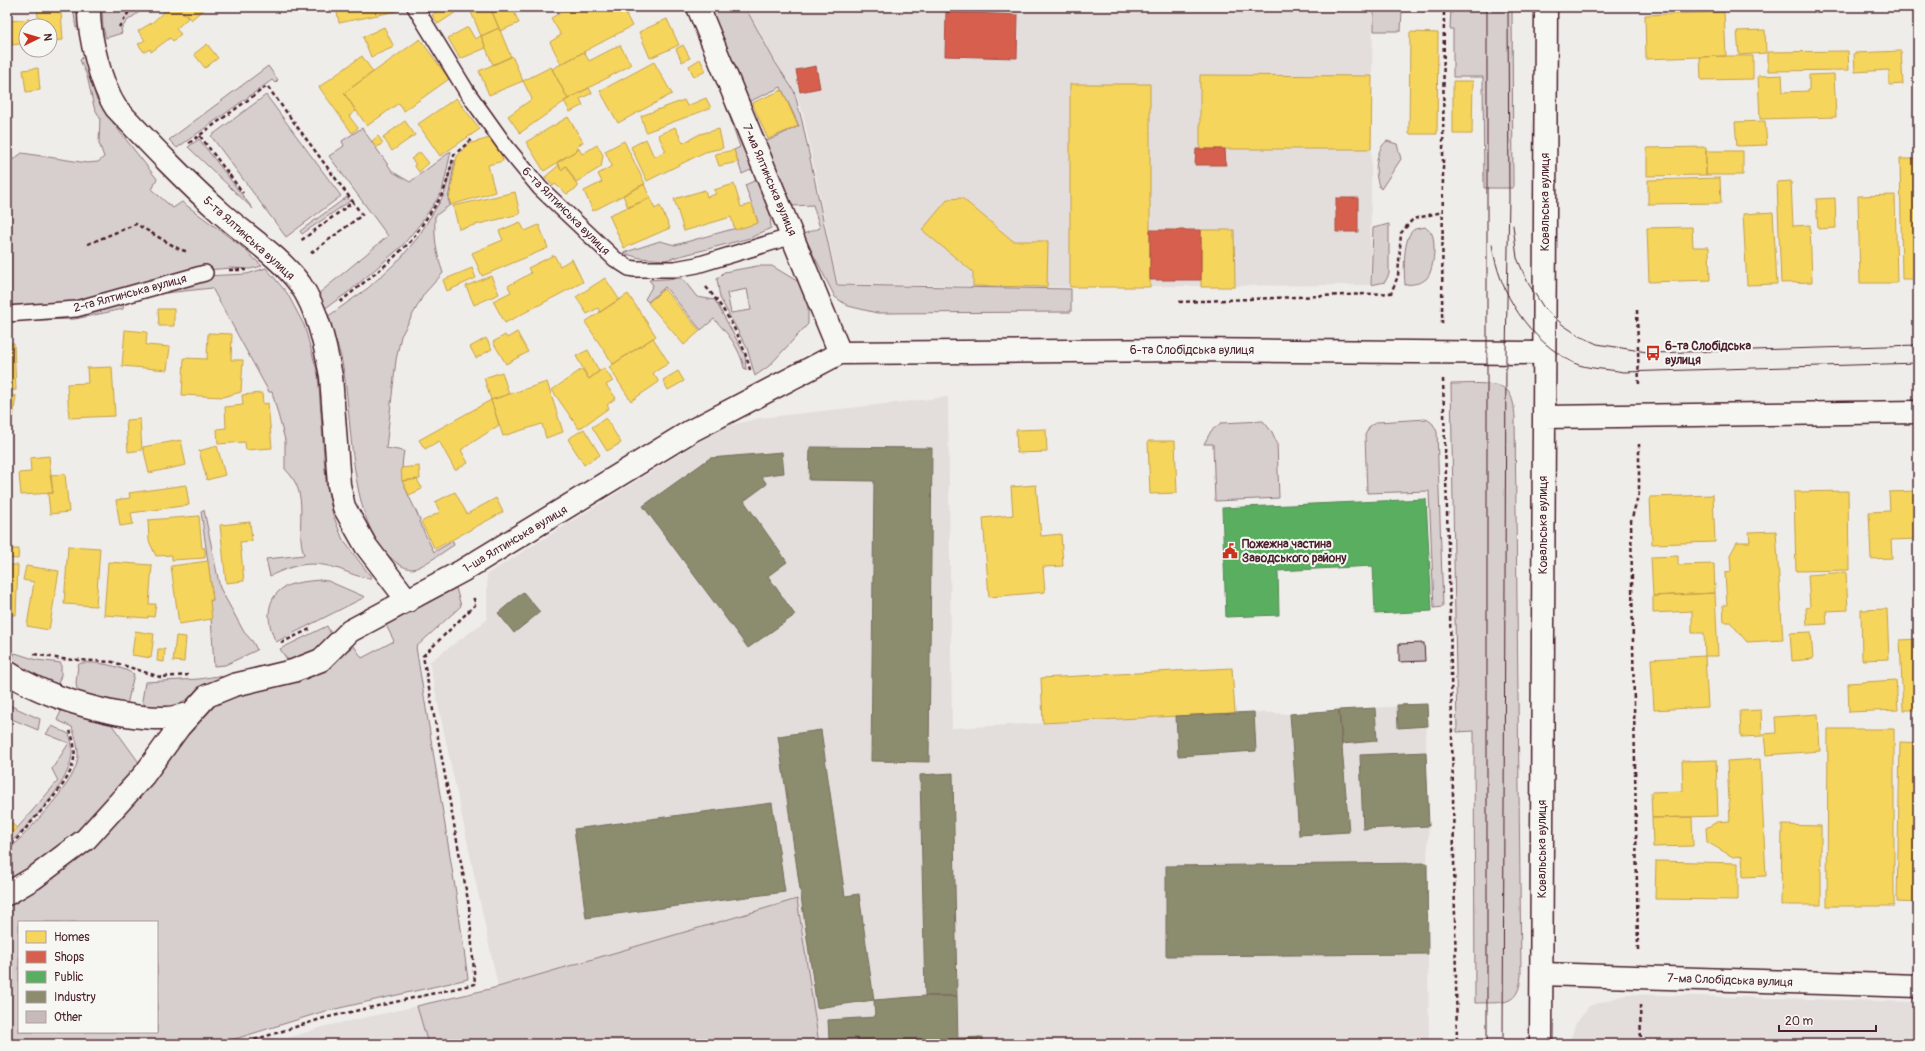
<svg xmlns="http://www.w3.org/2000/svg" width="1925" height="1051" font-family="Pangolin,sans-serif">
  <rect width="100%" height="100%" fill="#efedea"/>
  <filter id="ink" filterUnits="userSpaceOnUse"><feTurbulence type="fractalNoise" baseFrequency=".025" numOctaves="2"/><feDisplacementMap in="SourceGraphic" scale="8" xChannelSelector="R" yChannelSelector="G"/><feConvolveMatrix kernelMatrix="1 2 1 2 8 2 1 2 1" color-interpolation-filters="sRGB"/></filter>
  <g filter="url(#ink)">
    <path fill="#e3dedc" d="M746,7H1373L1370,285L1070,287L838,284L803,114L795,91L777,64Z
      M948,397L952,728L1254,712L1290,714L1427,704L1426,752L1429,826L1427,863L1429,1044H819L797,899L498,987L429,662L487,620V574L721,428L759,418Z
      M1628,994L1918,1002V1044H1569L1575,1025L1589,1006Z
      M417,1006L428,1044H268L326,1026Z"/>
    <path fill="#d7cfce" stroke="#90777c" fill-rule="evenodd" d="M73,7H77L80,27L76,28Z
      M102,7H146L127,21L121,29L122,33L106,38L103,28Z
      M704,7H745L775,62L794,91L802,121L837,285L1071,289V312L877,313L848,306L835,297L803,234L820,228L813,205L791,206L763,143L799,126L781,87L746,103Z
      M1374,7H1439V12L1402,11L1401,31H1374Z
      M1451,7H1512L1513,188H1484L1483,77H1453V29H1450Z
      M84,56L96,98L120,132L157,179L152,190L173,208L182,202L241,246L262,266L250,269L232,268L191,271L98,301L7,310V164L22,153L87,163L98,162L104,157L99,143L100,118L94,107L87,76L80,60Z
      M268,66L278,80L275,83L272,80L177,148L169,140Z
      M266,95L341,196L286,237L211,136Z
      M728,104L755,168L742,174L734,150L740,147L727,109Z
      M362,128L393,172L410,182L451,151L442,192L420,224L402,246L350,291L324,309L323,303L317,295L388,236L329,156L344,146L342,141Z
      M199,139L253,209L188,147Z
      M1387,141L1397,144L1401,159L1381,189C1373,178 1375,149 1387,141Z
      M455,160L448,199L450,205L435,216C434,237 436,253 443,273L424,294L401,336L396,360L386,448L404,451C398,483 408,492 420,520L419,522L434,552L453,541L454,545C446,550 420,569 412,569C403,568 398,564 391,558C346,519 354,413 341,357C338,344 331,330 327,317L368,288L401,258L418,237L444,195L452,163Z
      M759,179L770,211L771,228L750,238L665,260L640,258L623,253L660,241L675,245L758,222L745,185Z
      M347,197L350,201L302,234L300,231Z
      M1389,224V274L1385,282L1371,285L1373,228Z
      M1425,227C1427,229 1431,232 1432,234C1436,243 1434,272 1426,279C1420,284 1413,284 1405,285C1404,273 1402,235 1415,229C1418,228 1422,228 1425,227Z
      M757,266H772L802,284L808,303V324L769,366L755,376L747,348L720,298L717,279L724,272ZM747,289L751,310L731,313L727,293Z
      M266,268L287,293L304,325L318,374L326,483L333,515L343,540L372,578C359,578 350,573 339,569C312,560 295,564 270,576L266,559L304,555C294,523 312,495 285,469V440L272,392H269L212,288L166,293L164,289L204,276L247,274Z
      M682,278L697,297L715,300L745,355L746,370L744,368C740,349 728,333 714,319L701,330L665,287L648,302L645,299L653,285L649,280Z
      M124,301L123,309L75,319L7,321Z
      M1451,384C1464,384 1497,381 1507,390C1514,398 1514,408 1515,417L1521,975C1519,1008 1501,1002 1475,1003L1474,731L1457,732Z
      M1427,419L1433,424L1437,432L1443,607L1434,608L1429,491L1367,493L1365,435L1370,426L1377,422Z
      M1263,421L1272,432L1277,443L1279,498L1215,501L1213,444H1204L1211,431L1221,423Z
      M204,510L220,588L244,632L253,642L257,650L225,665L214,666L210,600H213L201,511Z
      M320,580L328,581L365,597L276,642C266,623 264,595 289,585C298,582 310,581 320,580Z
      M456,588L461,606L416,647L456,893L468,979L322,1012L219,1044H7V902L211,700L318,670L354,646L362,658L394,641L386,625ZM19,922H157V1032H19Z
      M327,626L333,638L315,652L293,662L286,658L280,649Z
      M15,653L37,660L61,663V675L57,687L10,663Z
      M81,663C99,662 117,665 134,674L127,705L78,695L76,683L78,665Z
      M218,676L223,677V682L167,709L147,708L142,701L145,682L199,679Z
      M7,704L40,719L38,730L7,717Z
      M63,707L109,721L143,768L74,842L7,887V853C25,833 71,788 77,763C80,750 76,739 72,727L57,720Z
      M52,726L69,734C86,773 31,819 7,847V840L58,781L52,769L69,743L46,734Z
      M797,899L819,1044H428L417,1006L498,987Z"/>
    <path fill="#f6d55c" stroke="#c29e4d" d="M37,7H58L59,12H61L63,40L50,41V26H39Z
      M169,7H178L188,18L176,29L181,34L173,41L170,38L151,52L150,49L144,52L138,44L145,40L138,31L153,22Z
      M178,7H206L191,20Z
      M336,7H396L397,11L339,23Z
      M443,7H457L459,10L438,24L432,15Z
      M469,7H490L499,28L481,36Z
      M490,7H512L519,23L500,31Z
      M571,7H622L632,26L561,64L550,42L561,35L551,18Z
      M1724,12L1726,56L1646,59L1645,15Z
      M29,19V26H26V43L12,45L10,21Z
      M667,19L679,45L650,58L639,32Z
      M384,27L394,47L371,57L363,37Z
      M468,27L475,39L481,36L486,48L460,59L448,38Z
      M499,28L511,57L493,65L481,36Z
      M1765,30L1766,53L1739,55L1737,31Z
      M1410,32L1438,33L1437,134H1409Z
      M420,39L449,79L404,111L399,103L367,126L344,93Z
      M207,44L218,58L205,68L194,54Z
      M620,45L631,65L568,99L552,69L584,52L589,61Z
      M683,45L690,58L682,62L676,49Z
      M1848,51L1849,70L1768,71V52Z
      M1901,51L1903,84L1889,85V70L1855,72L1854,53Z
      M362,56L373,72L344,93L356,111L349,116L358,128L352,133L319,87Z
      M512,56L523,81L489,95L479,71Z
      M1726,56H1753V79L1701,80L1700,57Z
      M700,59L706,71L694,77L689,66Z
      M654,62L672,94L618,123L600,91Z
      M551,67L568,99L520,133L508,116L532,99L523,81Z
      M38,68L40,90L26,92L23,70Z
      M1834,74L1836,117L1760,119L1758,76L1782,75L1783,92L1809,91V75Z
      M1200,75L1372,76L1371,149H1200Z
      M1453,81H1473L1472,134H1453Z
      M1070,84H1150V287H1070Z
      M589,88L592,93L580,99L583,105L570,112L564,101Z
      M782,90L798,126L768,139L752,103Z
      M456,98L480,129L440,156L418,124Z
      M706,98L711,108L646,132L641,116L684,100L687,106Z
      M568,117L583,142L577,146L579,149L544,171L526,142Z
      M405,121L415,135L392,151L383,137Z
      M1765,121L1767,145L1737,146L1735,122Z
      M675,127L683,143L700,134L719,129L723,148L705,152L647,181L631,147L646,139L654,157L666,151L658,135Z
      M378,136L383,143L376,148L372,141Z
      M490,138L501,152L503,161L488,165L495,192L451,205L449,199L457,156L468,144Z
      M624,141L645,184L593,211L584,191L602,182L598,174L612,166L605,151Z
      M597,145L603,155L601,167L576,182L566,166L561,170L557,162L579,149L582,154Z
      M1706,147V175L1647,176V148Z
      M734,150L738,162L719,166L715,154Z
      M1706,151H1743V175H1706Z
      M420,152L429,163L419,172L414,165L416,164L411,159Z
      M1900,159H1918V279H1902Z
      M559,165L561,170L566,166L578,187L567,194L555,184L553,186L545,177Z
      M1720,178L1721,203L1648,204V180Z
      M1791,181L1793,226L1810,225L1812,282L1781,283L1777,182Z
      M644,184L650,198L628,208L623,195Z
      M734,184L741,207L752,204L758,223L735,230L731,217L684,231L674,199L705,190L707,197L716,194L714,190Z
      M515,192L520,214L459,229L453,206Z
      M1895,195L1897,283H1860L1858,196Z
      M650,198L655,209L660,206L670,228L624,248L609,215Z
      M962,198L1013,241H1048L1047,287L973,286V272L922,230L948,199Z
      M1835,198L1836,228L1818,229L1816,199Z
      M1773,212L1777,284L1747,285L1743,214Z
      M520,222L525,231L539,225L548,248L482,276L472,253L503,240L499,231Z
      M1692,227L1693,247H1709L1710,280L1649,282L1647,228Z
      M1201,230H1234L1235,287H1201Z
      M554,255L560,266L572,259L583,282L505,323L493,301L511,292L508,286L531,273L528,268Z
      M472,268L476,278L447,291L443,280Z
      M491,276L499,294L474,305L466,286Z
      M605,278L619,299L600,312L598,308L587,314L576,297Z
      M664,289L700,331L684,345L648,303Z
      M628,294L656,336L613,364L585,322Z
      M158,309H174V326H159Z
      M125,330L147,332L146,345L170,347L167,370L122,366Z
      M517,332L528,352L506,364L493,342L505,335L507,338Z
      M208,333L232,334L231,360H243L241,392L223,397L182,395L184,358L207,359Z
      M486,338L492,349L476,358L470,347Z
      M653,338L669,363L653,373L659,382L631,401L609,367Z
      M7,343H14L16,390L7,391Z
      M588,350L599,371L589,379L576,356Z
      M112,367L115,416L69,418L67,384L88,383L87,368Z
      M604,368L613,381L606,385L616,398L607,405L609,408L579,429L552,390L582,369L589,379Z
      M678,371L684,381L668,390L663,380Z
      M502,372L509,394L491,400L484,378Z
      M547,382L563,432L546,438L542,424L503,436L491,400Z
      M262,393L263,404L268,403L272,448L246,450L245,442L218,444L217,429L226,428L225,407L243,405L242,395Z
      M7,395L16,396L13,418L7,417Z
      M491,400L499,425L461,450L468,463L455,470L439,441L425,449L419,440Z
      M606,418L621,443L607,451L592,427Z
      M140,419L142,450L128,452L126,420Z
      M584,429L600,455L584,465L568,439Z
      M1046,429L1047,452L1017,453L1016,430Z
      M181,440L186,465L149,473L143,447Z
      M1148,441H1175L1177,493L1150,494Z
      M217,446L225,475L207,480L199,451Z
      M49,456L53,493L21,495L19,473L31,472L30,458Z
      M419,466L420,479L402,481L401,468Z
      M65,474L69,512L50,514L48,493H53L50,475Z
      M417,479L422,489L409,495L402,481Z
      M186,485L189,505L131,513L133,524L120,526L116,500L130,498L129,493Z
      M1036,485L1041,536L1061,534L1063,566L1043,567L1045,592L989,597L983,518L1013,515L1011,487Z
      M1848,491L1849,570L1796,571L1794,492Z
      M1918,491V539L1891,540L1892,558L1871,559L1869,512L1890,511L1889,492Z
      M455,492L467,514L496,498L503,512L435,549L421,522L440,512L435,502Z
      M1713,495L1715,542L1652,544L1650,497Z
      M199,516L202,548H205V558L172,560V555L156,556L149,541L148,520Z
      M250,522L252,541L240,542L244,581L226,583L220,525Z
      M1776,531L1783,640L1747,642L1730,622H1724L1723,605H1727L1725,573L1731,572L1730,555L1737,542H1750L1749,532Z
      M68,546L100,548L96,606L64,604Z
      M7,549H19L18,559L7,558Z
      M1678,556V565L1714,564L1715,593L1653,596L1651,557Z
      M208,561L213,600H210L212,619L179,624L171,566Z
      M108,562L152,565L149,604H156L154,617L148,616V618L104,615Z
      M7,565H18L16,615H7Z
      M26,566L59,571L49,630L27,626L34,582L23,580Z
      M1846,572L1848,610L1826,611L1827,624L1807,625L1806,608L1810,607L1808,575Z
      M1715,593L1718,656H1705L1704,633H1692V611L1653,613V596Z
      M1887,609L1889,659L1862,660L1861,610Z
      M135,631L154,634L151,658L132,655Z
      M1811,632L1813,659L1792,661L1790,633Z
      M176,636L186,637L184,662L173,661Z
      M1918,639V710H1903L1900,640Z
      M158,649H165L164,662L157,661Z
      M1705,656L1708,707L1654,710L1651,659Z
      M1232,668L1235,713L1043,723L1041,678Z
      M1896,680L1898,710L1849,712L1848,683Z
      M1761,710L1762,736L1741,737L1740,711Z
      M1818,714L1820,751L1766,755L1764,734L1776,733L1775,717Z
      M1828,729H1894V906H1827Z
      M1900,742L1918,743V903L1897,902Z
      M1760,759L1766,876L1743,877L1742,856L1733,857L1707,842L1706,828L1717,822L1730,821L1727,761Z
      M1716,760L1718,816L1652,818L1651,792L1683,791L1682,761Z
      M1692,817L1693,846L1653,847L1652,818Z
      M7,819L17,828L7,840Z
      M1782,825L1821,826V905H1781Z
      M1656,861L1738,863V900L1655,899Z"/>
    <path fill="#d6604d" stroke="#ac4c43" d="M946,12L1018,15L1017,58L945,56Z
      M816,66L820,88L800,92L796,70Z
      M1196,149H1225L1226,165H1195Z
      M1336,198H1358V232H1336Z
      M1150,230H1201V280H1150Z"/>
    <path fill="#5aae61" stroke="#558351" d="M1426,499L1432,611L1375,614L1373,566L1278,571L1279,615L1226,617L1222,508Z"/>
    <path fill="#8c8c6e" stroke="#786b5a" d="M810,447L932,448L929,762L871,761L874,481L809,480Z
      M782,452L784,473L761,476L767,484L744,501L787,562L768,576L795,615L748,648L643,506L710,458Z
      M523,592L540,612L514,633L498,613Z
      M1427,704L1428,726L1398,728L1397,705Z
      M1375,708L1377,741L1342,744L1339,710Z
      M1339,710L1349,832L1299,835L1290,714Z
      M1254,712L1256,751L1178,756L1176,716Z
      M821,730L845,896L859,894L874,1000L817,1008L778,736Z
      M1426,752L1429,826L1363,829L1360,755Z
      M953,773L957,996H925L920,775Z
      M772,803L785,892L586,918L574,829Z
      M1427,863L1428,954L1166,956V866Z
      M925,996H957L958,1044H857V1038L829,1040L828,1020L875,1017L874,1000Z
      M983,1037V1044H958V1038Z"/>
    <path fill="#c6babb" stroke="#4a1f2b" d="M1424,643L1425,661L1399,662V644Z"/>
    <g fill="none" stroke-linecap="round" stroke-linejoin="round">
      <g stroke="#4a1f2b" stroke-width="18">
        <path id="service" d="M415,7L467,92L507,148L540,188L615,259L629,268L635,269H675L697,265L793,236
          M7,314L76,309L205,273"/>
      </g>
      <g stroke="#4a1f2b" stroke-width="25">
        <path id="minor" d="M89,7C88,35 101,85 116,108C150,144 184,180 221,213C247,236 279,256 300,284C318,310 325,345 331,376L339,485L344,507L366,546L408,601
          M698,7L840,353
          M7,672C46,698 119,719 166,718C174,718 182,715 190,714
          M7,894L34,878L86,839L144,775L179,727L207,696L234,685L293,671L321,660L350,631L462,571L691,431L840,353L1182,350L1544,353
          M1542,974L1918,986"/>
      </g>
      <g stroke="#4a1f2b" stroke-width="25">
        <path id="tertiary" d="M1544,417L1918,412
          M1541,1044L1546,7"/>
      </g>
      <path stroke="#4a1f2b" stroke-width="2.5" stroke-dasharray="4 3" stroke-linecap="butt" d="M119,27L132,7
        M200,136L243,193
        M189,143L267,86L353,202L299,242
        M88,244L136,224L179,249L188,252
        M311,253L362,215L353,202
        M229,270H246
        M706,287C726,310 743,340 750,370
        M340,302L388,263L411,241L441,197L446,185L454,155L472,139
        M1179,302L1391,293L1398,276L1401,233L1413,219L1442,212
        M1637,310L1639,387
        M1442,324L1444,7
        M1443,379L1450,610L1457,1044
        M281,643L310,629
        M34,654L61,659L113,662L160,677L188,675
        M7,850C19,837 30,823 42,810C63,786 84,764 70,731
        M1638,950L1631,521L1639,493V444
        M1640,1005L1641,1044
        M241,1044L324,1018L475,984L469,906L423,656L476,604L473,597"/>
      <use href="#service" stroke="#f6f6f2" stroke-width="15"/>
      <use href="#minor" stroke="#f6f6f2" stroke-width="22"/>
      <use href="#tertiary" stroke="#f6f6f2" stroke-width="22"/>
      <path stroke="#4a1f2b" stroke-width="1" d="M1487,7V1044
        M1513,225L1517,258L1528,283L1544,308L1563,325L1578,335L1597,344L1653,353L1918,345
        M1492,244C1499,294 1529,340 1574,363C1586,369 1610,369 1623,372L1918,363
        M1503,1044L1506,353L1509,198L1508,7"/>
    </g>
  </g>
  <defs>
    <g id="bus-bare" transform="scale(1.2)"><path d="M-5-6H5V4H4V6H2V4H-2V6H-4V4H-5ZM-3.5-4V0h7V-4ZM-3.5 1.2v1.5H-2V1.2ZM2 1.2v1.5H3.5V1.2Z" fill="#c8321e" stroke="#f6f6f2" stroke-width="2.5" paint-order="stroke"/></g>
    <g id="civic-bare" transform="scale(1.2)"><path d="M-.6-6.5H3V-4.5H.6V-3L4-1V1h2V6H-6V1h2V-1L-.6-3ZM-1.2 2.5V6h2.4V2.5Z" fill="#c8321e" stroke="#f6f6f2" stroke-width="2.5" paint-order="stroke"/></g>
  </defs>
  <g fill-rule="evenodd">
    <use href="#bus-bare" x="1653" y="353"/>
    <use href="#civic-bare" x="1230" y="551"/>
  </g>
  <g text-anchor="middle" stroke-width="4" stroke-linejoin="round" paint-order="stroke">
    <g font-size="12" fill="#4a1f2b" stroke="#f6f6f2">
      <text transform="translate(770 180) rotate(67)" y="4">7-ма Ялтинська вулиця</text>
      <text transform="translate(1545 202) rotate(-90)" y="4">Ковальська вулиця</text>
      <text transform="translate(566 211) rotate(45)" y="4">6-та Ялтинська вулиця</text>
      <text transform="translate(249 238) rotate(42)" y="4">5-та Ялтинська вулиця</text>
      <text transform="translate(130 293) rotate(-15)" y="4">2-га Ялтинська вулиця</text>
      <text x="1192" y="354">6-та Слобідська вулиця</text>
      <text transform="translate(1543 525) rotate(-90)" y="4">Ковальська вулиця</text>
      <text transform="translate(515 539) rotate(-31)" y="4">1-ша Ялтинська вулиця</text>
      <text transform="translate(1542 849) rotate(-90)" y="4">Ковальська вулиця</text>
      <text transform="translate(1730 980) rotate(2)" y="4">7-ма Слобідська вулиця</text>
    </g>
    <g font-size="12" font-weight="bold" fill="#4a1f2b" stroke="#f6f6f2" text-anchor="start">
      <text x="1665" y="350">6-та Слобідська<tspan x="1665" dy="14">вулиця</tspan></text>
      <text x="1242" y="548">Пожежна частина<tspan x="1242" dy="14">Заводського району</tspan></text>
    </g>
  </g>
  <rect width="1925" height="1051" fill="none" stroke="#f6f6f2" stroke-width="24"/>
  <rect x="12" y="12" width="1901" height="1027" fill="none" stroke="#4a1f2b" stroke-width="1.5" filter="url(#ink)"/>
  <rect x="18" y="921" width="140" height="112" fill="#f6f6f2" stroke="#b1a0a2"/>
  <rect x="26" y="931" width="20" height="12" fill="#f6d55c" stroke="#b1a0a2"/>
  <text x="54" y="941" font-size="12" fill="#4a1f2b">Homes</text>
  <rect x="26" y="951" width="20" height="12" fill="#d6604d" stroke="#b1a0a2"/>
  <text x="54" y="961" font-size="12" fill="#4a1f2b">Shops</text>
  <rect x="26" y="971" width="20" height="12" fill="#5aae61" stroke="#b1a0a2"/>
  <text x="54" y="981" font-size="12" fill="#4a1f2b">Public</text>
  <rect x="26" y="991" width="20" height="12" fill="#8c8c6e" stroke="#b1a0a2"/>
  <text x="54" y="1001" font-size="12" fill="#4a1f2b">Industry</text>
  <rect x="26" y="1011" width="20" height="12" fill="#c6babb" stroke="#b1a0a2"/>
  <text x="54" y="1021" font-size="12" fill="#4a1f2b">Other</text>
  <g transform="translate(38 38) rotate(85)"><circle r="19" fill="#f6f6f2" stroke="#b1a0a2"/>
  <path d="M0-3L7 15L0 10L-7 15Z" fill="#c8321e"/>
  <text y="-6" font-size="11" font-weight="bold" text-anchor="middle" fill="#4a1f2b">N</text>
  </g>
  <path d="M1779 1025v6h97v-6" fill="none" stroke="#4a1f2b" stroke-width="2"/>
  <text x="1785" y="1025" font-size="12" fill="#4a1f2b" stroke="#f6f6f2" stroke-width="3" paint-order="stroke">20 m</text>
</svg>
